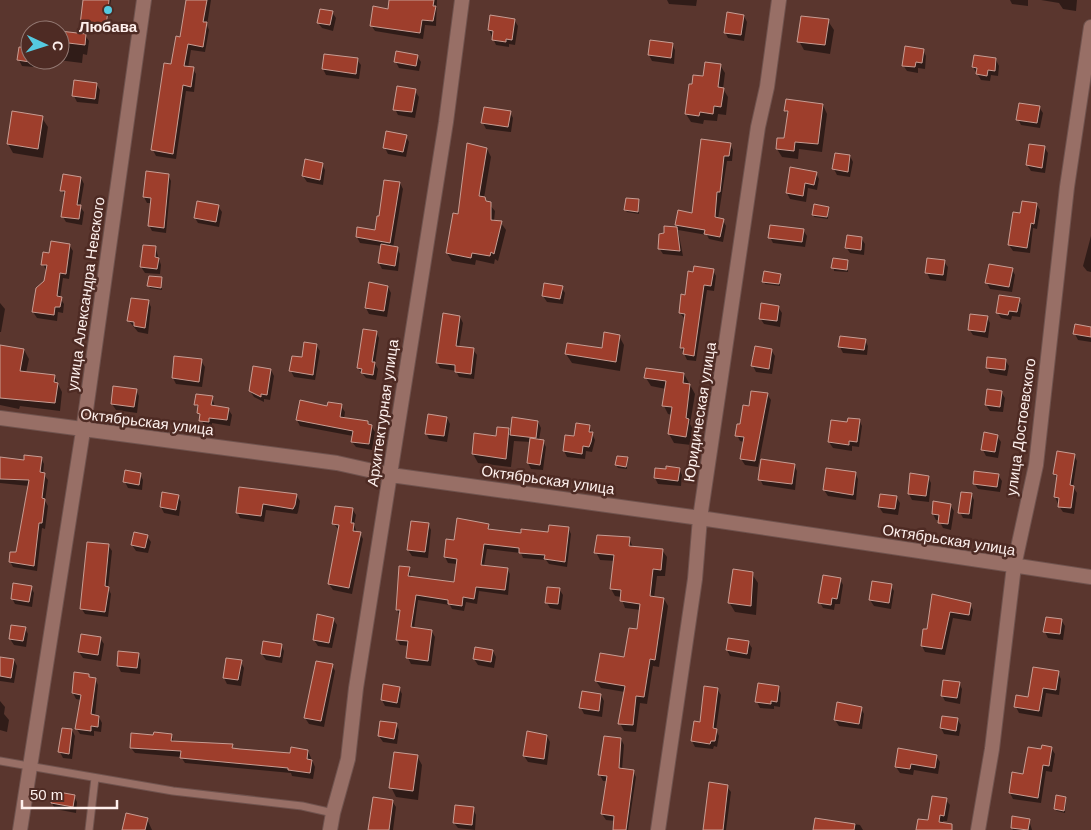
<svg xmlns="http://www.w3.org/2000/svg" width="1091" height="830" font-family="Helvetica,sans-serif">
  <rect width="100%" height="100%" fill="#5a362e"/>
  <path fill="#0007" d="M84,0H111L106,30L82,27Z
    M187,0H211L207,25L209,30L205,52L191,50L188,68L193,69L196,74L194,92L186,91L176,159L156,156L153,150L172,65L181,38Z
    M409,0H437L436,26L425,25L423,39L375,31L371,25L403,12Z
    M667,0H697L696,6L669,4Z
    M1010,0H1028V6L1012,4Z
    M1041,0H1077L1076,11L1063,9L1059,3Z
    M332,12L336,18L333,31L322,28L318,23Z
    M744,16L747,22L744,41L728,38L725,32Z
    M514,20L518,26L515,45L509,44V47L496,45L489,30Z
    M828,21L834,30L830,54L804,50L799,41Z
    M42,26L58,28L59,30H42Z
    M60,31L85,35L89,41L87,55L83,54L82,63L58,60H60Z
    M651,42L672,44L675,50L674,64L652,61L649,55Z
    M27,43H30V60H47L46,68L22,66L19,60L26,49Z
    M923,50L926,56L925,69L918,68V73L907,71L903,65Z
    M325,55L357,60L361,65L359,79L326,75L323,69Z
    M417,56L421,62L419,71L399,68L396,62Z
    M996,60L999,66L998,76L991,75L990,81L981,80L973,67Z
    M720,65L725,73L723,89L728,97L726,115L718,114L717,121L704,120L703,124L691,122L686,114L704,78Z
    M96,84L100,90L98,104L77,102L74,96Z
    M415,91L419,97L415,118L398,115L395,109Z
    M823,105L827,114L822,152L799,149L798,159L782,157L777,149L786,140L788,115L786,111Z
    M1039,107L1043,113L1040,128L1021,125L1018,119Z
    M510,112L513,118L511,132L486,129L483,123Z
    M42,118L48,127L43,158L13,153L8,144Z
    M406,136L409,142L406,157L388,154L385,148Z
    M730,144L733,150L732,161H727L718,219L723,220L726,226L723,242L709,239L707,235L678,230L683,256L663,254L659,248L665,228H678L677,225L693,214Z
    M1044,147L1048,153L1045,173L1031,171L1027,165Z
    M487,149L491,157L484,198L495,211L494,221L501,223L506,230L498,261L495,259L494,264L476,260L475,265L452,261L447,253L459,215Z
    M850,156L853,162L850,177L837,175L834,169Z
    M322,164L325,170L323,185L307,182L303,176Z
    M816,173L819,179L817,190L808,188L806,202L790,199L787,193Z
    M168,175L171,181L166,233L152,231L149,225L151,203H147L144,197Z
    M81,178L84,184L80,207L84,212L82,225L66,222L63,217L65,196L62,190Z
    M400,183L403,189L393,248H397L400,254L398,271L382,269L379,263L382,246L360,243L357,237L376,231Z
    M638,201L639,214L627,212L625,210Z
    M1036,204L1040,210L1037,229L1033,228L1030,253L1013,251L1009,245Z
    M218,206L222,212L219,227L198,223L195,218Z
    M828,208V219L814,217L813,214Z
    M803,230L807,236L805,247L773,243L770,237Z
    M1091,236V272L1087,271L1083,266Z
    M861,238L865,244L864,255L850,253L846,247Z
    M69,245L73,251L69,279L63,278L60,298L64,304L63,313L58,312L57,321L37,318L33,312L46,282V270L43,264L50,254Z
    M155,247L161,265L160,274L145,273L141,267Z
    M834,259L847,261L848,272L834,271Z
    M944,262L948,267L946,281L930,279L927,273Z
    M1012,269L1015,275L1012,292L990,289L987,283Z
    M713,270L716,276L714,291L707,290L696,361L687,360L681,347L685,319L680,313L686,296Z
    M780,275V286L765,284L764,282Z
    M161,278L162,290L150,288L149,286Z
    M388,287L391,293L387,317L369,314L366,308Z
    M562,288L565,293L563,304L547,302L543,296Z
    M1019,300L1022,305L1020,317L1012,316L1011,320L1001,318L997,312Z
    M148,301L151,307L148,334L138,332L129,321Z
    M0,303L5,309L1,332H0Z
    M778,307L782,313L780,327L764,324L760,318Z
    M460,317L463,323L459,348L473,350L477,355L474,379L459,377L456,371L440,368L437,363Z
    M987,317L990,323L988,338L973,335L969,329Z
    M1091,328V342L1078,340L1075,334Z
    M376,332L379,338L375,364L378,369L376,380L366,378L358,368Z
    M619,336L624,345L620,371L572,363L566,354L603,350Z
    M865,340L868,346L867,355L843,353L840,347Z
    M316,345L320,351L315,380L294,377L291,371Z
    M0,346L24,350L29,359L26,373L54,376L62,392L60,411L20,406L19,409L0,405Z
    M771,350L775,356L772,374L756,372L753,366Z
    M1005,360L1009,366L1007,376L990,373L987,367Z
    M201,361L205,367L202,387L176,384L173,378Z
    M271,370L274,376L270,400L264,399V402L254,397L250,391Z
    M684,374L695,394L690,424L693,429L691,445L674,443L669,434L672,415L668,414L664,406L666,389L651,386L646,378Z
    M136,390L139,396L137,413L116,410L112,404Z
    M1001,392L1005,398L1003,412L990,411L986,405Z
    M767,394L771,400L758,467L745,465L741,459L744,442L740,441L737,435L750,407Z
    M212,397L215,407L228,409L232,415L230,426L212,423V427L204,426L196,404Z
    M341,406L345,412L344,419L367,422L371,426L375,432L372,450L356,447L352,442L353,436L300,426L297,420L328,407Z
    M447,418L450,424L447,442L429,439L426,433Z
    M859,420L862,426L859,447L852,446V451L833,448L829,442L832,422L848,424Z
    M538,422L541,428L539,440L543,441L546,447L543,470L531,469L528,463L531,442L514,441L511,467L478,463L473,454L497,437L509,429L511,434Z
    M589,426L595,440L592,452L586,451L585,459L567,457L564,451L566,436L575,437Z
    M997,436L1001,442L998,458L986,456L983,450Z
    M1074,455L1077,461L1073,487L1077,493L1074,514L1063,512L1059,506L1055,497L1058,480L1054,474Z
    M0,458L25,461L41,458L44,464L43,474L48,480L45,501L48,506L45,529L42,528L37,571L13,567L10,561L17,554L29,486L0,483Z
    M627,458V469L618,468L616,465Z
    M794,465L797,471L795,490L763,485L760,479Z
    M679,469L682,475L681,486L658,484L655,478L667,470Z
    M855,473L858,479L856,500L828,496L824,490Z
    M140,474L143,480L142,490L128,488L125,482Z
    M998,475L1002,481L1000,492L978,489L974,483Z
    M928,477L931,483L929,502L912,500L909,494Z
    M240,488L296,495L300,501L298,512L297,514L266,510L264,522L240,518L237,512Z
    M971,494L974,500L972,519L963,518L960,512Z
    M178,496L181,502L179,516L164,513L161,507Z
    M896,497L900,503L898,515L883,513L879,507Z
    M950,505L954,511L951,530L943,528L939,520H936L933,514Z
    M352,509L356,515L354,525L357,533H360L363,539L352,594L333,590L329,584L339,530L334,524Z
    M428,524L431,530L428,558L412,556L408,550Z
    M488,525L491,531L522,534L549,533L568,528L571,534L567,567L549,564L546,560L523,558L521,553L487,549L484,566L507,569L510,574L508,595L479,591L477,604L466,602L464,611L452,609L450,605L418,600L414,629L432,632L435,637L431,666L411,664L408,658L409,646L400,645L397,640L400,616L397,610L409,569L411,578L455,583L457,564L448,563L445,557L455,541Z
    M147,536L151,542L148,553L136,551L132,545Z
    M629,539L633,547L662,550L667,557L665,576H657L654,598L664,599L668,606L659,667L653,666L647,704L640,703L636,732L624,731L620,723L625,692L601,688L596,681L625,659L638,631L641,610L625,608L621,597L615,596L611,589L615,561L600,560L596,552Z
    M108,545L112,551L108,588L111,594L108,617L85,614L81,608Z
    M752,574L758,583L756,615L735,612L729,602Z
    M840,579L843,585L840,604H835L834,610L823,608L820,602Z
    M891,586L894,591L891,609L874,606L870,600Z
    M31,587L34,593L32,607L15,604L12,598Z
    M559,589L563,595L561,610L550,608L547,603Z
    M933,595L970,604L973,610L971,621L953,618L945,655L925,652L922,646L928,630Z
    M333,619L337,625L332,648L318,646L314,640Z
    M1061,620L1065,626L1063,640L1048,638L1045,632Z
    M25,628L28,634L26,647L14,645L10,639Z
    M100,638L104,644L101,661L83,658L79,652Z
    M729,639L748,642L752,648L750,659L730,656L727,650Z
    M281,645L284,651L282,663L266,660L262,654Z
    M493,651L496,657L494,668L478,665L474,659Z
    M138,654L141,660L140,674L121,672L118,666Z
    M0,658L14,660L17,666L14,683L0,681Z
    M241,662L244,668L241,686L227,684L224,678Z
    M332,665L335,671L324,727L309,724L305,718Z
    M1058,673L1061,679L1059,695L1046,693L1042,717L1019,713L1016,707L1029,699Z
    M75,674L88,675L90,678L95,679L98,685L95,716L99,717L102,723L101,732L94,731V736L80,734L76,728L81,700L76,699L73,693Z
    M959,683L962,689L960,704L945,701L942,695Z
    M384,686L399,688L402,694L400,708L385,706L382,700Z
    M778,687L781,693L780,707L774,706V709L760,708L757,702Z
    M717,689L721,695L716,730L719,736L717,747L714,746L713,749L695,747L692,741Z
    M601,695L604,701L602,717L584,714L581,708Z
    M0,701L5,707L4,714L9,720L7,732L0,730Z
    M861,708L864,714L862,729L839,726L835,720Z
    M957,719L961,725L959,736L944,734L941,728Z
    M396,724L399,730L397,744L383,742L379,736Z
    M72,730L75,736L72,759L63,758L60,752Z
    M171,735L174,742L232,745L234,750L291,754L308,751L315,767L313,779L292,776L291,773L185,763L181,757L135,753L131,748L154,737Z
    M547,736L550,742L547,765L528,762L524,756Z
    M621,739L624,745L622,770L633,771L636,777L628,830H614L615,821L606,820L602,814L607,781H603L600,775Z
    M1051,748L1055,754L1052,772L1046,771L1041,803L1013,799L1010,793L1042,751Z
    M417,756L422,765L418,800L396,797L391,787Z
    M936,756L940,762L938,774L914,770L913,775L900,773L896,767Z
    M727,787L731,792L726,830H704Z
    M54,793L74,796L77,802L76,813L55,809L52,803Z
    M1066,798L1065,813L1057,811L1055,809Z
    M946,800L950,805L947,821H943L942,830H917L929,822Z
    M392,801L396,807L393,830H369Z
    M473,809L476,815L475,830L458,828L454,823Z
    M147,819L152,830H123Z
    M816,819L860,825L863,830H814Z
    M1029,820L1032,830H1013L1012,828Z"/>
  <path fill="#9e3e2c" stroke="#c89d93" d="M83,0H109L106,28L80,25Z
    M186,0H207L203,22H207L203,47L188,44L184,66L194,67L191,87L183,85L173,154L151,150L164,63L171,64L176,36L180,37Z
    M389,0H434L433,6H436L433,21L422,20L420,33L370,26L373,6L388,9Z
    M320,9L333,11L330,25L317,23Z
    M727,12L744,15L741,35L724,33Z
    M490,15L515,19L512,40L506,39V42L492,40L493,31L488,30Z
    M801,16L829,19L825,45L797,42Z
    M60,31L86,34L85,45L60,42Z
    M650,40L673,43L671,58L648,55Z
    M905,46L924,49L922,63L916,62L915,67L902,66Z
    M19,47L30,48V62L17,60Z
    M396,51L418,55L416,66L394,62Z
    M324,54L358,58L356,74L322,69Z
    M974,55L996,58L995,71L988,70L987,76L976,74L977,68L972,67Z
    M705,62L721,64L718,87L724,88L721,107L714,106L713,114L700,112L699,116L685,114L689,84H692L693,75L703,76Z
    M74,80L97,83L95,99L72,96Z
    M397,86L416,89L412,112L393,110Z
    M786,99L823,104L818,144L795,142L794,151L776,149L777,138H784L788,111H784Z
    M1019,103L1040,106L1037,123L1016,120Z
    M484,107L511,111L508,127L481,123Z
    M12,111L43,116L38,149L7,144Z
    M386,131L407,135L403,152L383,148Z
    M701,139L731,143L729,156H724L720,192H717L715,217L724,219L720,237L704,234L705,230L675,225L678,210L692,213Z
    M467,143L487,148L479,196L485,197L486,201L491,202V220L502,221L494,254L491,252L490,256L472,253L471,258L446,253L453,213L458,214Z
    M1029,144L1045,146L1042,168L1026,165Z
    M835,153L850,155L848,172L832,169Z
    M305,159L323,163L320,180L302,176Z
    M790,167L817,172L814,185L805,183L803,196L786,193Z
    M146,171L169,174L164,228L148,226L151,198L143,197Z
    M63,174L81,177L77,205H81L79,219L61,217L65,191H60Z
    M384,180L400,182L390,243L356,237L357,227L375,230L377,216H379Z
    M626,198L639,199L638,212L624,210Z
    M197,201L219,205L216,222L194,218Z
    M1022,201L1037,203L1034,224L1031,223L1027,248L1008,245L1013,212L1020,213Z
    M814,204L829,207L827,217L812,215Z
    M770,225L804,229L802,242L768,238Z
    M664,226L677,227L680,251L658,249L659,234L664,233Z
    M847,235L862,237L861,250L845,248Z
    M51,241L70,244L66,274L60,273L57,296L62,297L60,307H55L54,315L32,312L36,288L44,281L47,265H41L43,252L49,253Z
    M381,244L398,247L395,266L378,263Z
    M143,245L156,246L155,257L159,258L157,269L140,267Z
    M833,258L848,260L847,270L831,268Z
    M927,258L945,260L943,275L925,273Z
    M989,264L1013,268L1009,287L985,283Z
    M694,266L714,269L711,286L704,285L694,356L683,354L684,348H680L685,314L679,313L681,294L685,295L688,271L693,272Z
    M764,271L781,274L779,284L762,282Z
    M149,276L162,277L161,288L147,286Z
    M369,282L388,286L384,311L365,308Z
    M544,283L563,286L560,299L542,296Z
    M999,295L1020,298L1017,312L1009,311L1008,315L996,313Z
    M131,298L149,300L145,328L134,326V322L127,321Z
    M761,303L779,306L777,321L759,319Z
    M443,313L460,316L456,346L474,348L471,374L455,372V365L436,363Z
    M970,314L988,316L985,332L968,330Z
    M1075,324L1091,327V337L1073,334Z
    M363,329L377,331L372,362H375L373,375L361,373L362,369L357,368Z
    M604,332L620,335L616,362L565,354L567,343L602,348Z
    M840,336L866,339L864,350L838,347Z
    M304,342L317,344L313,375L289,371L292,356L302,357Z
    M0,345L24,349L20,371L55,375L54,382L58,383L55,403L0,398Z
    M755,346L772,349L769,369L751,366Z
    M174,356L202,359L199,382L172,378Z
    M987,357L1006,359L1005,370L986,368Z
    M253,366L271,369L267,395L261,394V397L249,391Z
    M646,368L684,373L683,383L690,384L686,418L689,419L686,437L668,434L672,407L662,406L666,381L644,378Z
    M113,386L137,389L134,407L111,404Z
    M987,389L1002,391L1000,407L985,405Z
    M751,391L768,393L755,461L740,459L744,437L735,436L737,424H740L743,405L749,406Z
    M196,394L213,396L211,405L229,408L227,420L209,418V422L199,421L200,414L197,413L198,405H194Z
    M300,400L327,406L328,402L342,404L340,417L368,421V424L372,425L369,444L351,442L353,431L296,420Z
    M428,414L447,417L444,436L425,434Z
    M512,417L538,421L536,438L510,435Z
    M848,418L860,419L857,442L849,441V445L828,442L831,420L847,422Z
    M576,423L590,425L589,432H593L591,442L589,447L583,446L582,454L563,451L565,435L574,436Z
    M497,427L509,428L506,459L472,454L474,433L496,436Z
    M984,432L998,435L995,452L981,450Z
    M530,438L544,440L540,465L527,463Z
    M1057,451L1075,454L1070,485L1074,486L1071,508L1058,507L1059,498L1054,497L1057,475L1053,474Z
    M24,455L42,457L40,472L45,473L42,498L45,499L42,523H39L34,566L9,562L10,552H16L29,480L0,479V457L24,460Z
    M617,456L628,457L626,467L615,465Z
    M761,459L795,464L792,484L758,480Z
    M666,466L680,468L678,481L654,478L655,468L666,469Z
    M826,468L856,472L853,495L823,490Z
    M125,470L141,473L139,485L123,482Z
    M974,471L999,474L997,487L973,484Z
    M910,473L929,476L926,496L908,494Z
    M239,487L297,494L295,505L293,509L263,504L261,516L236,513Z
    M162,492L179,495L176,510L160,507Z
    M961,492L972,493L969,514L958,513Z
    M880,494L897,496L895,509L878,507Z
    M933,501L951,504L948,524L938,523L939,515L932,514Z
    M335,506L353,508L351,523H354L353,531L361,532L349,588L328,584L339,525L332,524Z
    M457,518L489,524L488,529L521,533V529L548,532L549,525L569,527L565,562L544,559L545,555L519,553V548L484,544L481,565L508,568L505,590L476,587L474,599L463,597L462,606L448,604V600L416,595L411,627L432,630L428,661L406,658L408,641L396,640L400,610H396L399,566L410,567L408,576L454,582L457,559L444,557L446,539L454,540Z
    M411,521L429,523L425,552L407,550Z
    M134,532L148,535L145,548L131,545Z
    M597,535L630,537L629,546L663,549L661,570L653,569L650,596L664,598L655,660L650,659L644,697L636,696L633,725L618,724L625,686L595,681L600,653L624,657L629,628L637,629L640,604L620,601L621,590L610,589L614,555L594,553Z
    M87,542L109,544L105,586L109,587L105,612L80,609Z
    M733,569L753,572L751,606L728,603Z
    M823,575L841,578L837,599L832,598L831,605L818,603Z
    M872,581L892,584L889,603L869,600Z
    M13,583L32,586L29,602L11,599Z
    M547,587L560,588L558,604L545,603Z
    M932,594L971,603L969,615L950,612L942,649L921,646L923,629H927Z
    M317,614L334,618L329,643L313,640Z
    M1046,617L1062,619L1060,634L1043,632Z
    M11,625L26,627L23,641L9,639Z
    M81,634L101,637L98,655L78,652Z
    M728,638L749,641L747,654L726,650Z
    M263,641L282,644L280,657L261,654Z
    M475,647L493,650L491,662L473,659Z
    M118,651L139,653L137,668L117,666Z
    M0,657L14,659L11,678L0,676Z
    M226,658L242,660L238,680L223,678Z
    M316,661L333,664L321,721L304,718Z
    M1033,667L1059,671L1056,690L1043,688L1039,711L1014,707L1016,695L1028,697Z
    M74,672L89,674V677L96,678L91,714L99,716L98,727L91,726V731L75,729L81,695L72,693Z
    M943,680L960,682L957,698L941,696Z
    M758,683L779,686L777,702L771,701V704L755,702Z
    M383,684L400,687L397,703L381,700Z
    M704,686L718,688L713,728L717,729L715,741H711L710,744L691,741L694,721L700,722Z
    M582,691L601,694L599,711L579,708Z
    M837,702L862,707L859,724L834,720Z
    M942,716L958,718L956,731L940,728Z
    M380,721L397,723L394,739L378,736Z
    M62,728L72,729L69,754L58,752Z
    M527,731L547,735L544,759L523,756Z
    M154,732L172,734L171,741L233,744L232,748L240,749L290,753L291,747L308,750L307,759L312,760L310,773L288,770V768L180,758L181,751L130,748L131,733L153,735Z
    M604,736L621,738L619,768L634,770L626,830H613L614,816L601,814L607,776L598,775Z
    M1042,745L1052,747L1049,766L1043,765L1038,798L1009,793L1012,772L1023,774L1028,747L1041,749Z
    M898,748L937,755L935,768L911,764L910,769L895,767Z
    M394,752L418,755L413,791L389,788Z
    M709,782L728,785L723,830H703Z
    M53,791L75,795L73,807L51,803Z
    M1056,795L1066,797L1064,811L1054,809Z
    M932,796L947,798L944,816L940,815L939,822L952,824V830H916L918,819L928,820Z
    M373,797L393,800L389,830H368Z
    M455,805L474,807L472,825L453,823Z
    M126,813L148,818L145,830H122Z
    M1012,816L1030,819L1028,830L1011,828Z
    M815,818L855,824L854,830H813Z"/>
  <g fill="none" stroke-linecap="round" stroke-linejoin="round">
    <g stroke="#70534e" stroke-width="9">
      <path id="service" d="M0,761L173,791L302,806L333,813
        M89,830L95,778"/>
    </g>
    <g stroke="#70534e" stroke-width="16">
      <path id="minor" d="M0,418L337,463L391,475L700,518L1091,577
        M20,830L83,431L144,0
        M330,830L333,813L348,759L356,688L446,122L462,0
        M658,830L695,579L700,518L758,127L767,87L779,0
        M978,830L992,749L1014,566L1036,465L1067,187L1091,27"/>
    </g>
    <use href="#service" stroke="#986f66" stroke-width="7"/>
    <use href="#minor" stroke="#986f66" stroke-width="14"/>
  </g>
  <circle fill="#55cae0" stroke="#4e2b24" stroke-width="2" cx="108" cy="10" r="5"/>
  <g text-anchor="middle" stroke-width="5" stroke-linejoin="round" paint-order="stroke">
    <g font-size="15" font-weight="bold" fill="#fef0ed" stroke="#4e2b24">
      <text x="108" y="32">Любава</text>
    </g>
    <g font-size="15" fill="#fef0ed" stroke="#4e2b24">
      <text transform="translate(86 294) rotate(-82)" y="5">улица Александра Невского</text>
      <text transform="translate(700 412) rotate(-81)" y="5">Юридическая улица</text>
      <text transform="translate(383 413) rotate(-82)" y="5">Архитектурная улица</text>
      <text transform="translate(147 422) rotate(7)" y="5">Октябрьская улица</text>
      <text transform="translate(1021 427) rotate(-82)" y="5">улица Достоевского</text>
      <text transform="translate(548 480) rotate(8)" y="5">Октябрьская улица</text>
      <text transform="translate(949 540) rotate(9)" y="5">Октябрьская улица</text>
    </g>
  </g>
  <g transform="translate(45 45) rotate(94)"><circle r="24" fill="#4e2b24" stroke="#947a74"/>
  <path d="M0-4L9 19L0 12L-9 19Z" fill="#55cae0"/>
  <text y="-8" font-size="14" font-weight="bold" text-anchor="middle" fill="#fef0ed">С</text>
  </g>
  <path d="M22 800v8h95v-8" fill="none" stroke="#fef0ed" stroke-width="2.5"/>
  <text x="30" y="800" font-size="15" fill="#fef0ed" stroke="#4e2b24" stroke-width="4" paint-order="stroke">50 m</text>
</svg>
